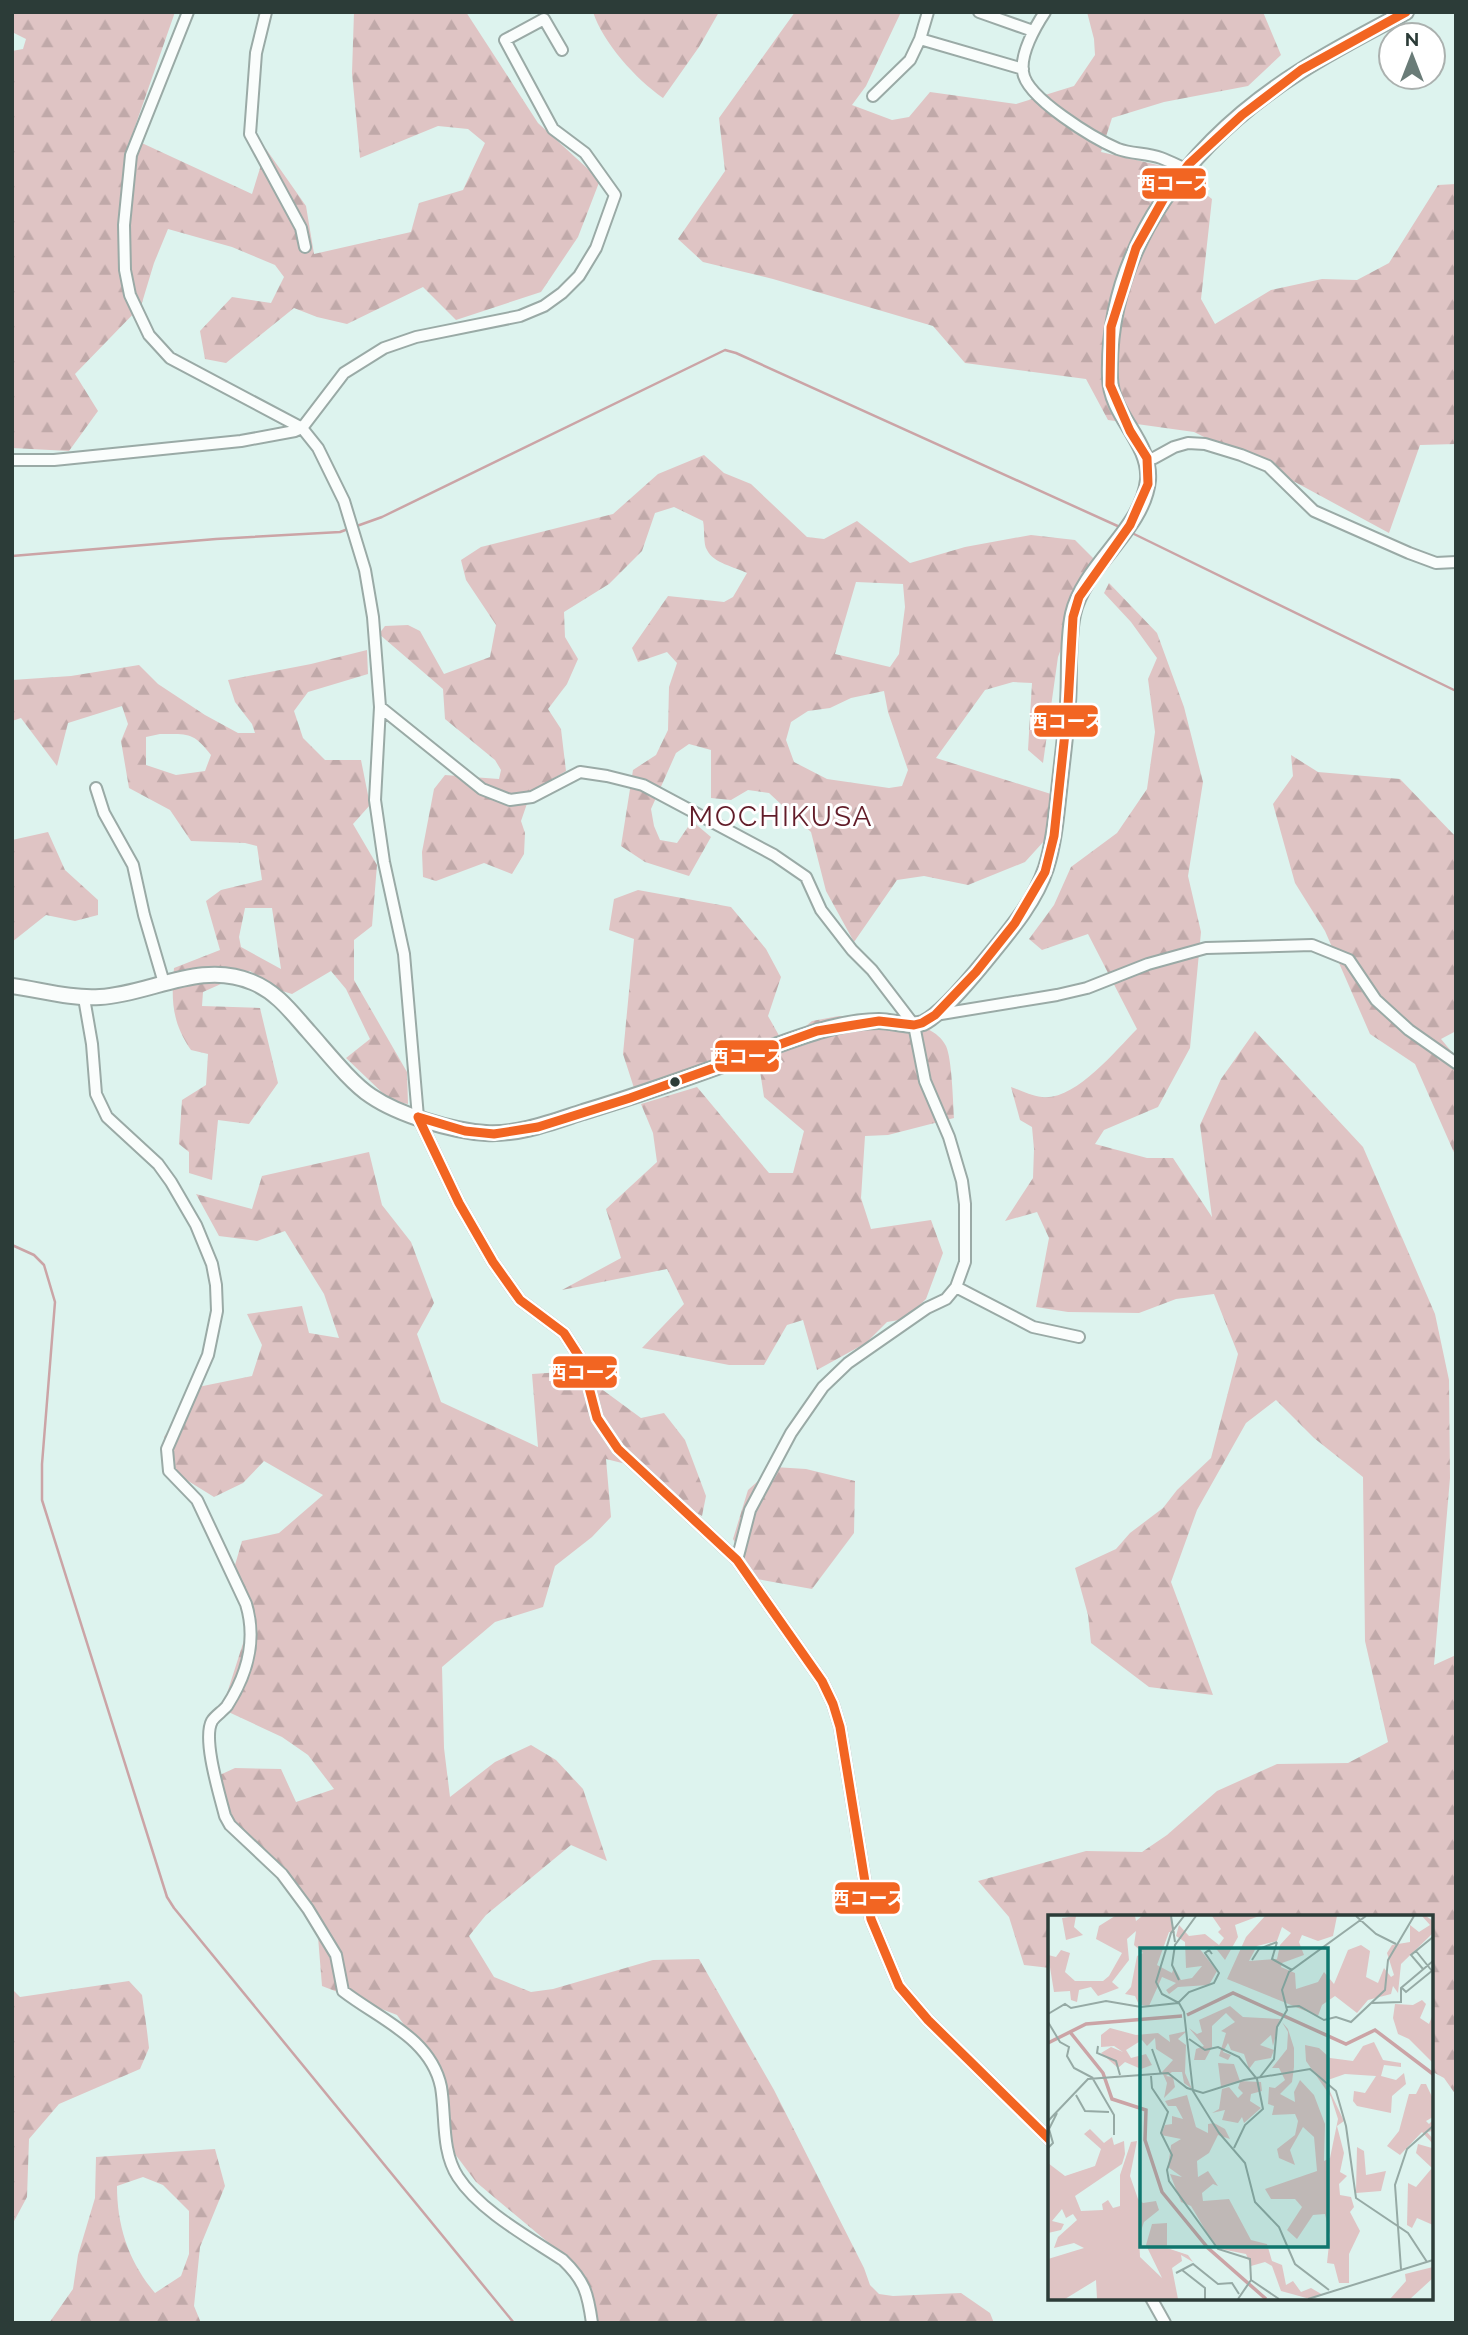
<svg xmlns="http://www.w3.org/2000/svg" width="1468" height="2335" font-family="Raleway,'Noto Sans JP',sans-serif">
  <defs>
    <pattern id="forest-firs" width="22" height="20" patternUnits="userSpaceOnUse" patternTransform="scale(1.75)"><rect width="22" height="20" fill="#dfc4c4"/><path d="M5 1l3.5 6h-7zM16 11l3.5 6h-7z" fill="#c0a9a9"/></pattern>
  </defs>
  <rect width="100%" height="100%" fill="#ddf3ee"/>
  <path fill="url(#forest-firs)" fill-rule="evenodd" d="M12,12H175L131,138L252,194L266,149L306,206L314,254L411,232L419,203L463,190L485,143L468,129L438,126L360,158L352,73L354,12H466L538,123L600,180L578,237L541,292L456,320L423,287L347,324L317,317L294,308L226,363L205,359L200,331L232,297L271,303L284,277L275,265L232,247L168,229L154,263L141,306L75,374L98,411L69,451L12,448V51L23,49L26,39L12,32Z
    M593,12H719L699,47L663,98C636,79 603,43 593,12Z
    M795,12H901L866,86L852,105L892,120L909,117L930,92L1016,104L1074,86L1095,55L1094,39L1087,12H1263L1281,55L1248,86L1164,102L1112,118L1101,152L1171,168L1212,199L1201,299L1215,324L1271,290L1322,279L1357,280L1389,263L1438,185L1456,184V444L1420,445L1389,533L1295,482L1194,432L1108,420L1086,379L965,363L933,326L773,279L703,262L678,239L725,171L719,118Z
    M704,455L724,473L751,484L807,537L824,539L857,521L910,563L965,547L1031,535L1075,540L1094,559L1058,657L1043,763L1028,750L1032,683L1013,682L985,690L936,758L1051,794L1045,840L1025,862L968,885L924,876L897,880L854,942L826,891L811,832L769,793L748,790L731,800L711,798V750L689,744L676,753L651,809L654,826L660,840L677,843L692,821L711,837L689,876L645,862L621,846L633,770L656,755L668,730L669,687L677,663L667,652L638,662L632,648L668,596L724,602L733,597L747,573C735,567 713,563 707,550C703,544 705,530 703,521L674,507L655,513L642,551L609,584L564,612L565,637L578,659L567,684L548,709L561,729L566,771L531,792L521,821L525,833L524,854L512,874L484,863L436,881L423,877L422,852L434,789L445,775L499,779L501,770L495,760L445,719L443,689L379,634L385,626L408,625L420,631L444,674L490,657L496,625L466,580L461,560L481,547L613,514L658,474ZM856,582L903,584L905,607L899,654L890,667L835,654ZM884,691L888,712L908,770L902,786L889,788L827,779L794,762L786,740L791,722L808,711L830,708L851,698Z
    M1109,583L1157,633L1184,707L1203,782L1188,876L1201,932L1190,1048L1158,1107L1104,1130L1095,1144L1147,1158H1173L1212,1217L1200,1125L1221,1079L1255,1031L1363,1147L1435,1314L1449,1380L1450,1478L1434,1665L1456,1655V2095L1444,2078L1431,2071V1917H1050V1968L1024,1965L1009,1917L978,1881L1086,1851L1142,1852L1167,1835L1217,1791L1277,1764L1348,1763L1388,1742L1365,1641L1363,1477L1314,1438L1276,1400L1246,1423L1197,1510L1171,1582L1213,1695L1149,1687L1091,1643L1088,1615L1075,1568L1116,1549L1130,1533L1163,1508L1177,1490L1211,1458L1238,1354L1214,1294L1176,1299L1139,1313L1068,1312L1036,1307L1049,1238L1037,1212L1005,1221L1033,1178L1034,1149L1032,1127L1020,1120L1011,1087C1020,1090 1031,1096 1042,1097C1075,1101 1115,1051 1137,1029L1088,934L1042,950L1029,939L1054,905L1071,867L1117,833L1147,789L1155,732L1148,679L1157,658L1131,622L1104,593Z
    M367,650L368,674L308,692L294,711L303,738L325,760H361L370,805L353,824L377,865L372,926L354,940V980L407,1072L408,1104L391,1101L346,1058L370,1039L346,989L331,971L292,994L282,991L250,971L203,992L202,1006L260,1008L278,1083L249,1124L218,1120L212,1180L189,1173V1152L179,1144L182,1100L206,1085L208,1054L191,1050C172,1023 171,1000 174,968L220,950L206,901L221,890L262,880L257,846L245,843L191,841L170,810L129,788L121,741L128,724L122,706L68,723L57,766L21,718L12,721V680L71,676L139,665L158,684L205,715L238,733H255L252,724L235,702L228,680L311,664ZM160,734C189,734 193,732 211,755L205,771L176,775L146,765V737ZM245,908H272L281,969L241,947L239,937Z
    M1291,755L1318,772L1400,779L1456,837V1031L1441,1039L1456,1057V1157L1415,1064L1370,1034L1325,931L1295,883L1273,804L1293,776Z
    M48,832L65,870L98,900V915L75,921L46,915L12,942V840Z
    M638,890L731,907L766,949L781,977L768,1016L781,1039L634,1088L623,1054L634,939L609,930L614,899Z
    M839,1016C867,1017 932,1016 946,1046C952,1059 953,1102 954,1118L888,1135L865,1136L861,1198L871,1229L931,1220L943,1253L926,1299L905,1319L887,1322L866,1343L817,1370L803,1320L787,1325L764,1365H729L642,1348L684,1304L667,1269L562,1290L621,1258L606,1209L657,1162L653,1133L641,1104L697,1087L769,1173H793L804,1131L764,1097L760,1071L771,1055L812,1021Z
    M369,1152L382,1205L411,1242L434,1303L417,1334L441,1402L538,1447L532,1374L577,1371L641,1418L664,1413L685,1440L706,1496L702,1516L688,1508L650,1470L606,1459L611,1517L592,1537L555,1566L543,1607L495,1622L442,1667L444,1748L450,1797L495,1762L531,1745L556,1760L583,1789L607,1861L571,1845L486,1915L469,1936L494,1977L531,1992L553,1989L653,1960L699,1959L774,2090L864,2268L870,2285L879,2294L893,2296L961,2293L990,2313L994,2323H591L574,2264L476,2182L452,2150L442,2077L397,2015L322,1986L316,1912L237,1825L211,1779L235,1768L281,1769L296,1802L334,1789L308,1755L282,1737L222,1709L254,1609L235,1565L242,1541L279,1533L323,1495L264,1461L243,1483L214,1497L164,1466V1437L198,1387L252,1376L262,1345L247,1314L302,1306L309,1333L339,1338L324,1294L285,1231L257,1241L219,1236L196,1194L252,1209L262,1176Z
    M774,1467L806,1469L855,1481L854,1533L812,1589L757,1579L733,1539L748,1490Z
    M129,1981L142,1995L147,2031L149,2048L140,2069L59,2104L29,2139L27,2197L12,2225V1989L20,1997Z
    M215,2149L225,2186L200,2247L194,2306L201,2323H49L73,2289L78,2255L95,2198L96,2157ZM143,2177L163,2185L189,2211V2254L181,2276L155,2293C129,2262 117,2227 117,2186Z"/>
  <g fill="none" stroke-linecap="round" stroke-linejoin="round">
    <path stroke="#cba4a6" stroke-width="2.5" d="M354,527L382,517L725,350L736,353L1122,528
      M1132,533L1456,691
      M12,556L216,539L340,532L348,529
      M12,1245L34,1255L44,1265L55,1302L42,1464V1500L167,1897L174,1908L514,2323"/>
    <g stroke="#9aaaa6" stroke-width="14">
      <path id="minor" d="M188,12L131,155L124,225L125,270L130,295L149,335L170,358L302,428L318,448L344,501L365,570L373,617L380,707L375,800L384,862L404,954L418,1117L459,1203L493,1262L520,1300L564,1333L582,1361L597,1418L618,1449L737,1560L822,1681L833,1704L840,1727L871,1919L899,1986L928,2020L1050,2140
        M266,12L256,53L250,134L301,228L305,247
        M979,12L1033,31
        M1045,12C1035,27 1020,54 1023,72C1026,98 1095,139 1118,149C1131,154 1147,153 1161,158C1169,161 1177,165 1186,169
        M920,39L1023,69
        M873,96L910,60L920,39L928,12
        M1147,458H1154L1174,447L1188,443L1205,444L1241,455L1268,466L1314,511L1409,553L1436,563L1456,562
        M12,460H54L241,441L295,431L302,428L344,373L384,348L416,337L520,316L544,306L562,293L579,276L596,248L615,195L585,153L553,129L505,40L544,19L562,50
        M380,707L482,789L510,800L532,797L580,772L607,776L643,785L774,855L806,877L821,910L852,950L872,970L914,1025L925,1081L949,1137L962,1181L965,1204V1262L956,1287L946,1299L927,1308L848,1363L823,1387L791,1433L750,1510L737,1560
        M96,788L104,813L133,865L144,915L164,983
        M84,998L92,1044L96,1094L107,1117L158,1164L171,1182L196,1225L212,1264L216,1285L217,1311L208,1355L167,1449L169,1471L197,1500L246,1604C257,1640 247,1675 227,1706C223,1711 215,1716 212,1721C202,1739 220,1796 225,1816L230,1825L282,1874L308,1909L336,1955L343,1991C379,2019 431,2038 441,2087C446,2116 441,2151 458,2177C480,2211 530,2238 563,2260C585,2281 588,2294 592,2323
        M935,1015L1057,995L1087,988L1148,964L1206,948L1312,945L1349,960L1376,1000L1409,1030L1456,1063
        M956,1287L1033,1327L1079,1337
        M1151,2298L1165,2323"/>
    </g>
    <g stroke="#9aaaa6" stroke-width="18">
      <path id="tertiary" d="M12,986C41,990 71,999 100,997C151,994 201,960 252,982C277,992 292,1013 309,1032C326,1051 351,1083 371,1096C399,1115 452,1131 486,1133C519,1135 552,1122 583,1112C647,1093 710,1070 772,1047C806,1035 842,1021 879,1021C894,1021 909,1028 923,1023C941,1015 973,976 986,960C1008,933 1035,902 1046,868C1054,843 1056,817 1059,791C1062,762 1066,733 1068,703C1070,674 1067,642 1073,614C1084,565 1143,530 1148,480C1151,442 1111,416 1110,378C1106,246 1192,140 1299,72C1333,50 1370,31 1406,12"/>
    </g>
    <use href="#minor" stroke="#fafdfc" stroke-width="10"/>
    <use href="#tertiary" stroke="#fafdfc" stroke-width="14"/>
    <g stroke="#fff" stroke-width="14">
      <path id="bus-1" d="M418,1117L465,1131L494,1134L538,1127L630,1098L817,1031L879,1021L914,1025L922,1023L935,1015L976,972L1015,923L1045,872L1054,836L1068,705L1073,617L1079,597L1130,525L1148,484L1147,458L1130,431L1110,385L1111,327L1136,248L1168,191L1189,164L1242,115L1301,70L1406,12
        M418,1117L459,1203L493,1262L520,1300L564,1333L582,1361L597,1418L618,1449L737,1560L822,1681L833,1704L840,1727L871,1919L899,1986L928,2020L1050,2140"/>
    </g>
    <use href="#bus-1" stroke="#f26522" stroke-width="9"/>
  </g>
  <circle fill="#2c3c38" stroke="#fff" stroke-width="2.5" cx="675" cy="1082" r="6"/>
  <g text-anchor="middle" stroke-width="6" stroke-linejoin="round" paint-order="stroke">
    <g font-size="28" letter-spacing="2" fill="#621d29" stroke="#fff">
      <text x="781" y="826">MOCHIKUSA</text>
    </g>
  </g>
  <g transform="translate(1048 1915)">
    <rect width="385" height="385" fill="#ddf3ee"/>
    <path d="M28,1L26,12L35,20L18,25L14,3ZM67,1H87L88,6L94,1H122L127,18L121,17L109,50L124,58L126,52L133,65L144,63L154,51L138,53L137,27L128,21L131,10L141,21L157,19L171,30L176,23L170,17L173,14L164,1H211L187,10L190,22L177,45L166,31L151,33L169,56L161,70L130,72L121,79L118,75L128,68L114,62L101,91L91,90L87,81L77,79L83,72L89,41L95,38L86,30L88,16L79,24L81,45L64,67L71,73L50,81L43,72L31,75L29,87L23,85L22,76L6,77L0,40L8,42L13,35L22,38L17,57L27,66H55L61,61L74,38L48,24L51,11ZM217,1H289L285,21L270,26L254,20L251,27L256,40L234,48L233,52L247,58L248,74L270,67L276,57L286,69L300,35L313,30L322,36L318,62L330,68L336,53L343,62L346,60L339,38L344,30L362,27V10L371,17L382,10L374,1H378L385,6V18L353,49L350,78L345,71L343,79L320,85L309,98L287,81L274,90L270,101L179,64L198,22ZM234,12L243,18L232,30L229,44L201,46L209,31L229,26ZM374,85L378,89L372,103L381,109L385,99L384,147L361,124L350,119L345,103L347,89L365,90ZM182,91L195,102L232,104L225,131L223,120L212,130L226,135L223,143L207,146L201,154L196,139L183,135L180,128L175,137L183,140L180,145L171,141L178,118L173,116L187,107L178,98L164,111V132L157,145H146L148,134L156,131L141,113L149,119L154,117L151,105ZM234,107L240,114L246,133V152L244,167L232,179L247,187L246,177L252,165L266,180L277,209L276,246L282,243L290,204L283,182L258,146L257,130L271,133L282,143L305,146L315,131L326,127L335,145L353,148V152L336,150L333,161L348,165L356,158L358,169L344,181L343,198L309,191L305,186L306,176L317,178L328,161L297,159L277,166L296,206L289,211L296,238L292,257L299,261L291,269L292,280L303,282L306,292L302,297L312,316L301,339V368H291L286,349L279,348L282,320L277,299L265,300L249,324L239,315L254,292L247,284H223L217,274L269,256L266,222L255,212L242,235L247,250L231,243L229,234L247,220L250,206L247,199L224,200L226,191L220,189L221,172L227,173L237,165L231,153H224L239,134L240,117ZM62,113L88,120L110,118L122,127L121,120L139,116L130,124L138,130L137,158L144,174L136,168L134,157H124L118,161L125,162L127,172L116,183L119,168L114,157L125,145L108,134L107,123L99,131L94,125L78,135L83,143L98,139L104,150L93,154L77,147L70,153L53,138L63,132L75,137L66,131L53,132V120ZM170,148L186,149L192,166L213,167L214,176L203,179L202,186L213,193L196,208L194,202L190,208L174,205L177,195L164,198L171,194L174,174L181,172L190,183L195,178L190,173L192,167L173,172ZM373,169H378L385,184V202L378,206L381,209L385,205V216L379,217L385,224V310L369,303L364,313L359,310L360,268L368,272L384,253L368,238L370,229L384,233L385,229L374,217L352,240L339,231L351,216L361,179H368ZM139,180L148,212L160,218V209L166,208L177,214L182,224L170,220L161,238L149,246L150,262L160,256L170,271L165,269L154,278L155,286L181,284L203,325L219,329L224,346L234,350L238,370L245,366L253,377L263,373L275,380L262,384L233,376L224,351L217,347L203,351L198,339L168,333L143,291L133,287L122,259L134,262L120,252L123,230L133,224L113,220L117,210L124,209V201L135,204L128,191H120L117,186ZM42,214L56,228L64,222L66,230L76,226L77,239L74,249L27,281L33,296L55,295L54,289L60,285L65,293L72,291V260L83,227L89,226L82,261L90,284L95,288L108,286L111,295L96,307L91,322L92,342L114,363L98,330L104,309L119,308V333L140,340L145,347L133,340L134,346L124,353L130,384H49L48,365L17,384H0V344L36,333L26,328L6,333L10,322L29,305L25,299L18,303L14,294L4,306L16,309L13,315L0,318V248L17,261L47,251L53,234L36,219ZM309,232L316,236L318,260L338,256L333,276L308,278ZM385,352V363L362,384H342L358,366L357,359Z" fill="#dfc4c4" fill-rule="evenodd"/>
    <path fill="none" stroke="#cba4a6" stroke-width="3.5" d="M139,100L185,78L298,129L327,115L385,159M22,117L55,158L64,184L98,195L97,225L114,277L160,333L218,384M0,128L38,109L134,101"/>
    <path fill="none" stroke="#96aaa5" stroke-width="2" d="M123,1L127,27M136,1L123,18L108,67L114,79L131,88L136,97L145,176L171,218L197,248L207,287L231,312L247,349L281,375M308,1L328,19L348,29M229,27L224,44L244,55M368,36L384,56M204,45L211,34L229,27M375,54L363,40L385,22M131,65L124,50L127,30L148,1M354,73L358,77L385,55M324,88L353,87V73L385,46M239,92L251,91L276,105L288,102L303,107L337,75L340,45L366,1M0,99L17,89L23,93L58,86L93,92L130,88L141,77L166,68L171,58L157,38L161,35L164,39M0,107L12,127L21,132L19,141L26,153L45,163M141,124L157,135L170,132L191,142L209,164L215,194L197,210L186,233M50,131L49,138L68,146L72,160M104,134L113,159M103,161L104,173L120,197L113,218L124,240L119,255L121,266L170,334L202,344L203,365L190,384M212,162L226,144L229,112L239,95L234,75L241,57L318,1M45,164L66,200V220M28,180L37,196L61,197M0,206L40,164L120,158L139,173L155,178L196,165L262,154L288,176L298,211L308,283L360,318L379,347M0,233L5,228L1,214L9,198M353,354L347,270L359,234L385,211M134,355L157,373V384M128,358L145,349L170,369L184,368L191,379M203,365L231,384M260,384L385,345"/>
    <path fill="#0f766e" fill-opacity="0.15" stroke="#0f766e" stroke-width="3.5" d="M92,33H280V332H92Z"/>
    <rect width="385" height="385" fill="none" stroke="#2c3c38" stroke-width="3.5"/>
  </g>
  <g stroke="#fff" stroke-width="2.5">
    <rect x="1141" y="167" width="66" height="33" rx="7" fill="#f26522"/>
    <rect x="1033" y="704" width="66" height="34" rx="7" fill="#f26522"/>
    <rect x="714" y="1039" width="66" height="34" rx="7" fill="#f26522"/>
    <rect x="552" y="1355" width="66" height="34" rx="7" fill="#f26522"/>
    <rect x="834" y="1881" width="67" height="34" rx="7" fill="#f26522"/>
  </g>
  <g font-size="19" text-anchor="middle" font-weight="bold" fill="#fff">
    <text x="1174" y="190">西コース</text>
    <text x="1066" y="728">西コース</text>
    <text x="747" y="1063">西コース</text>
    <text x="585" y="1379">西コース</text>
    <text x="868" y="1905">西コース</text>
  </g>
  <rect width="1468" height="2335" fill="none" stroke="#2c3c38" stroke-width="28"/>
  <g transform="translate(1412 56)"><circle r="33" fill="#ffffff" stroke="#abb1af" stroke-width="2"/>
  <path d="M0-5L12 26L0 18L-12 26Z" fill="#6a7c78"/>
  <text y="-10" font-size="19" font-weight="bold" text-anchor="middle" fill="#2c3c38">N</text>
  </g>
</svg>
